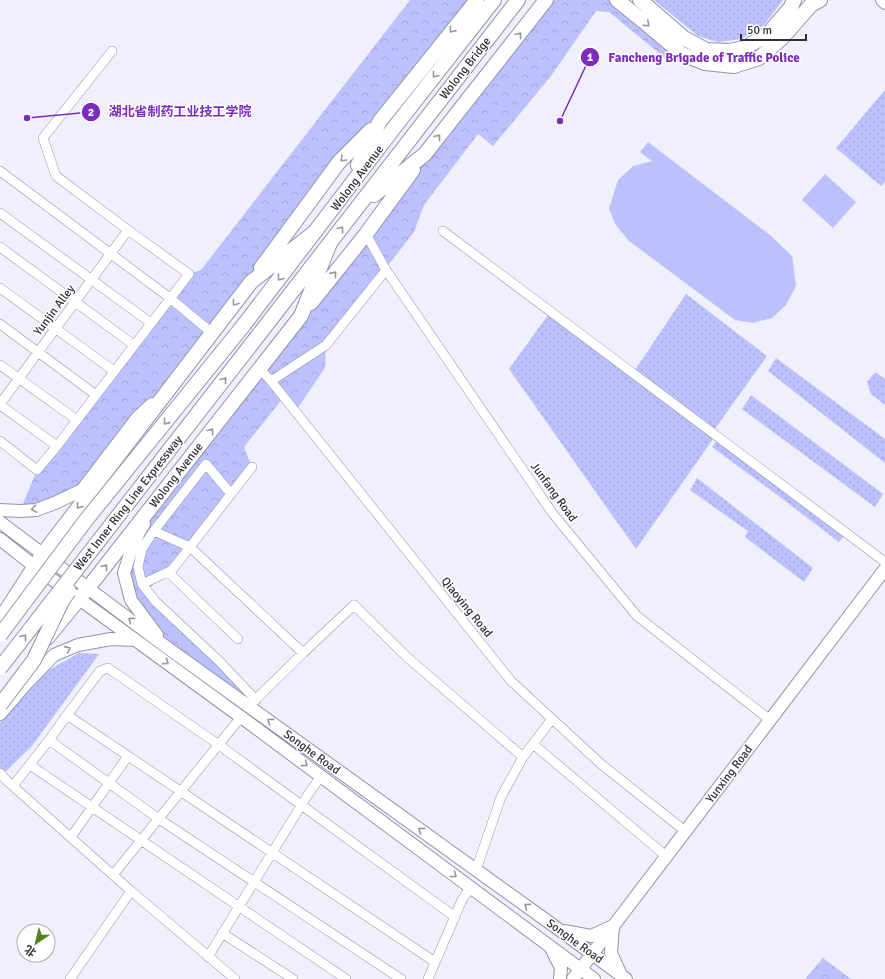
<svg xmlns="http://www.w3.org/2000/svg" width="885" height="979" font-family="Signika,'Noto Sans SC',sans-serif">
  <defs>
    <pattern id="green-dots" width="8" height="8" patternUnits="userSpaceOnUse"><rect width="8" height="8" fill="#bcc0fd"/><path d="M2 2h.1M6 6h.1" fill="none" stroke="#a2a5da" stroke-width="1.8" stroke-linecap="round"/></pattern>
    <pattern id="forest-crowns" width="20" height="18" patternUnits="userSpaceOnUse"><rect width="20" height="18" fill="#bcc0fd"/><path d="M2 6a3 3 0 1 1 6 0M12 15a3 3 0 1 1 6 0" fill="none" stroke="#a2a5da"/></pattern>
  </defs>
  <rect width="100%" height="100%" fill="#eff0fb"/>
  <path fill="url(#green-dots)" d="M654,0H783L764,25L741,39L718,42L698,36Z
    M885,90V182L881,186L836,148Z
    M686,294L767,356L712,433L633,373Z
    M548,315L713,439L636,549L509,369Z
    M776,358L885,439V463L768,371Z
    M875,372L885,379V405L871,394L867,382Z
    M751,395L883,494L875,507L742,409Z
    M719,438L846,533L839,542L780,497L712,447Z
    M697,478L813,568L804,582L745,537L748,531L690,490Z
    M79,653L99,654L32,746L0,777V723L42,674Z"/>
  <path fill="url(#forest-crowns)" d="M410,0H477L82,490L20,511L37,470L189,274L201,270Z
    M546,0H617L674,48L665,58L609,12L596,11L551,76L493,146L478,134L424,205L414,232L326,345L325,368L295,412L283,398L244,447L252,467L168,572L147,590L256,700L249,706L165,646L131,600L129,557L139,532Z
    M823,958L851,979H805Z"/>
  <path fill="#bcc0fd" d="M648,142L770,235L792,256L796,286L786,305L772,318L753,323L735,320L629,241L615,224L609,209L618,180L633,166L652,161L640,152Z
    M825,174L856,202L833,228L802,200Z"/>
  <g fill="none" stroke-linecap="round" stroke-linejoin="round">
    <g stroke="#9193ad" stroke-width="10">
      <path id="minor" d="M0,171L170,298L212,333
        M0,213L151,323
        M443,231L885,562
        M366,234L386,270L553,514L637,616L770,720
        M0,247L134,345
        M0,288L114,371
        M0,324L96,395
        M0,365L77,420
        M260,369L271,381L511,681L601,764L685,831
        M271,381L326,345L386,270
        M0,404L128,230
        M0,405L57,446L189,274L128,230L56,176L43,138L112,51
        M0,441L37,470L57,446
        M154,531L190,547L172,570L142,584L156,602L219,661L256,700
        M168,572L238,639
        M142,584L138,567L142,549L153,532L206,464L231,494
        M303,653L354,605L408,658L523,757
        M249,706L303,653L190,547L252,467
        M67,715L49,740L159,819L401,979
        M533,744L666,856
        M30,765L346,979
        M0,773L6,780L131,891L235,979
        M13,786L49,740
        M71,837L128,756
        M476,870L501,797L523,757L552,719
        M113,875L241,717
        M222,933L293,979
        M213,960L208,957L307,796L321,776
        M435,962L67,715L100,671L108,668L219,745L455,917
        M70,979L131,891
        M428,979L462,900L471,887"/>
    </g>
    <g stroke="#9193ad" stroke-width="14">
      <path id="major" d="M882,0L885,3
        M0,510L20,511L36,510L55,503L82,490L137,418L152,404
        M0,522L165,646L561,931L626,979
        M144,524L139,532L129,557L124,573L131,600L157,635
        M0,539L34,566L241,717L594,979
        M0,714L25,685L54,655L78,645L111,639L135,640
        M564,931L591,936L613,926L611,953L620,973
        M551,948L561,968L560,979
        M573,979L885,569"/>
    </g>
    <g stroke="#9193ad" stroke-width="16">
      <path id="highway" d="M617,0L643,21L682,54L705,63L734,66L759,58L781,39L811,5L820,0
        M640,0L684,38L706,50L729,51L745,48L768,34L791,7L794,0
        M358,165L380,121L477,0
        M374,195L425,154L546,0
        M261,268L339,162L371,130
        M311,303L366,234L413,170
        M243,326L397,124L494,0
        M257,337L518,0
        M0,620L42,555L251,282L316,231
        M47,638L88,588L301,316L330,243"/>
    </g>
    <use href="#minor" stroke="#fff" stroke-width="9"/>
    <use href="#major" stroke="#fff" stroke-width="12"/>
    <use href="#highway" stroke="#fff" stroke-width="14"/>
    <g stroke="#9193ad" stroke-width="16" stroke-linecap="butt">
      <path id="highway-bridge" d="M0,635L86,520L243,326
        M0,668L257,337
        M0,705L34,660L62,601L69,591"/>
    </g>
    <use href="#highway-bridge" stroke="#fff" stroke-width="14"/>
  </g>
  <defs><path id="oneway-chevron" d="M-2-3.5L2.5 0L-2 3.5" fill="none" stroke-width="1.6" stroke-linecap="round" stroke-linejoin="round"/></defs>
  <g stroke="#96979c">
    <use href="#oneway-chevron" transform="translate(647 24) rotate(41)"/>
    <use href="#oneway-chevron" transform="translate(452 30) rotate(129)"/>
    <use href="#oneway-chevron" transform="translate(519 35) rotate(-52)"/>
    <use href="#oneway-chevron" transform="translate(435 75) rotate(128)"/>
    <use href="#oneway-chevron" transform="translate(438 137) rotate(-52)"/>
    <use href="#oneway-chevron" transform="translate(343 159) rotate(134)"/>
    <use href="#oneway-chevron" transform="translate(341 229) rotate(-52)"/>
    <use href="#oneway-chevron" transform="translate(334 274) rotate(-51)"/>
    <use href="#oneway-chevron" transform="translate(280 278) rotate(127)"/>
    <use href="#oneway-chevron" transform="translate(235 303) rotate(127)"/>
    <use href="#oneway-chevron" transform="translate(224 380) rotate(-52)"/>
    <use href="#oneway-chevron" transform="translate(166 422) rotate(129)"/>
    <use href="#oneway-chevron" transform="translate(211 431) rotate(-52)"/>
    <use href="#oneway-chevron" transform="translate(79 506) rotate(128)"/>
    <use href="#oneway-chevron" transform="translate(34 509) rotate(170)"/>
    <use href="#oneway-chevron" transform="translate(105 567) rotate(-52)"/>
    <use href="#oneway-chevron" transform="translate(131 620) rotate(-143)"/>
    <use href="#oneway-chevron" transform="translate(24 637) rotate(-52)"/>
    <use href="#oneway-chevron" transform="translate(68 649) rotate(-24)"/>
    <use href="#oneway-chevron" transform="translate(166 662) rotate(36)"/>
    <use href="#oneway-chevron" transform="translate(270 721) rotate(-144)"/>
    <use href="#oneway-chevron" transform="translate(305 764) rotate(37)"/>
    <use href="#oneway-chevron" transform="translate(421 830) rotate(-144)"/>
    <use href="#oneway-chevron" transform="translate(454 875) rotate(37)"/>
    <use href="#oneway-chevron" transform="translate(527 906) rotate(-144)"/>
  </g>
  <g text-anchor="middle" stroke-width="3" stroke-linejoin="round" paint-order="stroke">
    <g font-size="12" fill="#2e2f39" stroke="#fff">
      <text transform="translate(465 68) rotate(-52)" y="4">Wolong Bridge</text>
      <text transform="translate(357 178) rotate(-53)" y="4">Wolong Avenue</text>
      <text transform="translate(54 310) rotate(-53)" y="4">Yunjin Alley</text>
      <text transform="translate(176 475) rotate(-52)" y="4">Wolong Avenue</text>
      <text transform="translate(554 492) rotate(54)" y="4">Junfang Road</text>
      <text transform="translate(128 503) rotate(-52)" y="4">West Inner Ring Line Expressway</text>
      <text transform="translate(467 607) rotate(51)" y="4">Qiaoying Road</text>
      <text transform="translate(312 752) rotate(36)" y="4">Songhe Road</text>
      <text transform="translate(729 774) rotate(-53)" y="4">Yunxing Road</text>
      <text transform="translate(575 941) rotate(36)" y="4">Songhe Road</text>
    </g>
  </g>
  <path fill="none" stroke="#7b2cbf" stroke-width="1.5" d="M560 121L590 57M27 118L91 112"/>
  <g fill="#7b2cbf" stroke="#fff" stroke-width="1.5">
    <circle cx="560" cy="121" r="4"/>
    <circle cx="27" cy="118" r="4"/>
    <circle cx="590" cy="57" r="10"/>
    <circle cx="91" cy="112" r="10"/>
  </g>
  <g font-size="12" text-anchor="middle" font-weight="bold" fill="#fff">
    <text x="590" y="61">1</text>
    <text x="91" y="116">2</text>
  </g>
  <g font-size="13" text-anchor="middle" font-weight="bold" fill="#7b2cbf" stroke="#fff" stroke-width="3" stroke-linejoin="round" paint-order="stroke">
    <text x="704" y="62">Fancheng Brigade of Traffic Police</text>
    <text x="180" y="116">湖北省制药工业技工学院</text>
  </g>
  <g transform="translate(36 943) rotate(215)"><circle r="19" fill="#ffffff" stroke="#abacb0"/>
  <path d="M0-3L7 15L0 10L-7 15Z" fill="#528417"/>
  <text y="-6" font-size="11" font-weight="bold" text-anchor="middle" fill="#2e2f39">北</text>
  </g>
  <path d="M741 34v6h65v-6" fill="none" stroke="#2e2f39" stroke-width="2"/>
  <text x="747" y="34" font-size="12" fill="#2e2f39" stroke="#ffffff" stroke-width="3" paint-order="stroke">50 m</text>
</svg>
